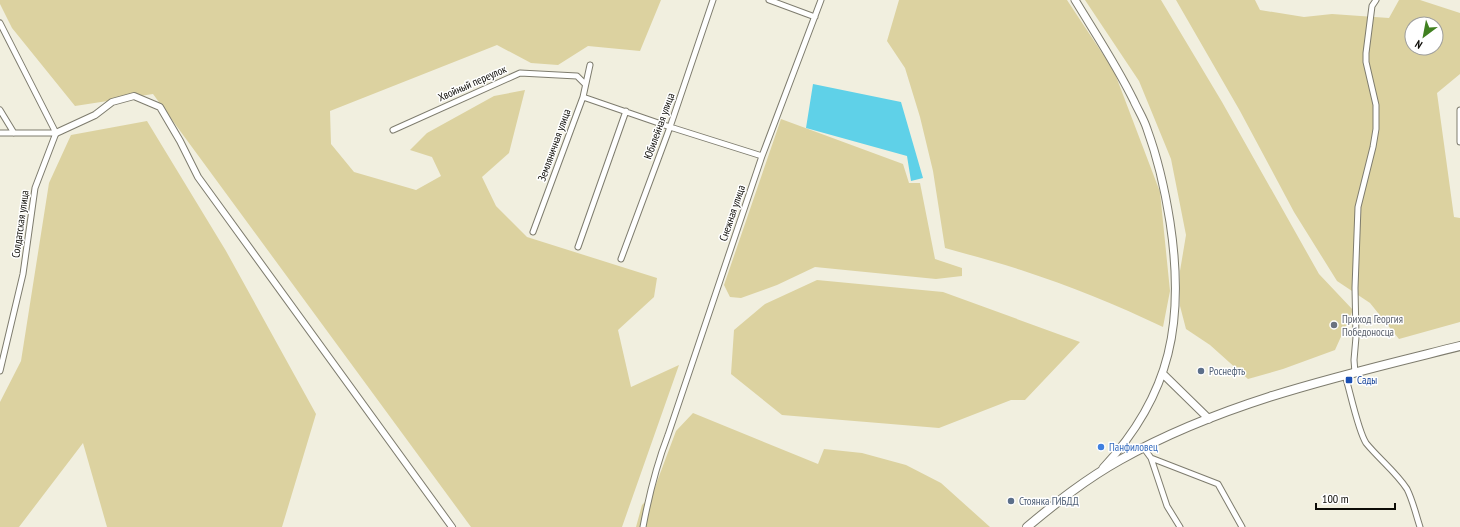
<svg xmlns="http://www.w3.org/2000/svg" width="1460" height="527" font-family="'PT Sans Narrow',sans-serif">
  <rect width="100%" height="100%" fill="#f1efdf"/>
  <path fill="#dcd2a0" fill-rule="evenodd" d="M0,0H661L640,51L588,46L558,65L531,63L497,45L330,111L331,144L354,172L416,190L441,176L432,157L410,150L427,133L494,96L525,90L509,153L482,177L496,206L527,237L657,278L654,297L618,330L631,387L679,365L622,527H471L153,94L75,106L12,28L0,4Z
    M899,0H1067L1114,71L1160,192L1170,291L1163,327C1117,305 1070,286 1021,270C996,262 970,255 945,248L933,171L920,117L905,68L887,41Z
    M1085,0H1161L1222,102L1319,274L1353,310L1335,350L1283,369L1248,379L1210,345L1186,329L1180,306V271L1186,235L1171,159L1139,81Z
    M1176,0H1255L1260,10L1304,17L1332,14L1389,18L1399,0H1420L1460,13V74L1437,93L1454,217L1460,218V322L1399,339L1370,303L1337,281L1294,212L1240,111ZM1412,24H1436V48H1412Z
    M781,119L903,164L909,183H920L935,259L962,268V276L936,279L815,267L777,285L741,298L730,297L724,285Z
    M147,121L226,251L316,414L282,527H107L83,443L19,527H0V402L21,361L49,183L71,135Z
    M817,280L943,292L1080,342L1025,400H1011L939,428L782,415L731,374L734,330L765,304Z
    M693,413L818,464L824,449L862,453L906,465L941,483L990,527H636L642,505L652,495L676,431Z"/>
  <path fill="#5fd1e8" d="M813,84L901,102L923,178L911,181L907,156L806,128Z"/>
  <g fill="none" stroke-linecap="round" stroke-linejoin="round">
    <g stroke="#7e7c6e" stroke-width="7">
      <path id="minor" d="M769,0L815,17
        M0,23L56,133L35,188L23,274L0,371
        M583,97L670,127L762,156
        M0,110L14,133
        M1460,110V142
        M393,130L520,73L577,76L585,84
        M0,133H56
        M533,232L583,97L590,65
        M578,247L626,111
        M621,259L670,127L713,0
        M1355,373L1354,360L1356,337L1355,288L1358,207L1373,147L1376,129V105L1366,62V53L1372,6L1376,0
        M1345,375C1350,391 1358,431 1366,443C1379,459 1396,472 1407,489C1413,501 1416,515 1420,527
        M1143,447L1151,458L1218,484L1242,527
        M1151,458L1167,506L1180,527
        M643,527C649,495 656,466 668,435L762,156L821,0"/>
    </g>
    <g stroke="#7e7c6e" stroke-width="8">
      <path id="tertiary" d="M56,133L95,115L112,102L134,96L160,107L180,141L198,177L452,527"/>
    </g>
    <g stroke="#7e7c6e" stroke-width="9">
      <path id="secondary" d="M1075,0C1095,33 1117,66 1134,101C1138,110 1144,119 1147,129C1158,159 1165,190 1170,222C1185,320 1172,394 1103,468
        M1163,374L1209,419"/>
    </g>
    <g stroke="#7e7c6e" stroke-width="10">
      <path id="primary" d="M1027,527C1057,502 1086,479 1120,460C1225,401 1344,375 1460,346"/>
    </g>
    <use href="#minor" stroke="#fff" stroke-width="5"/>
    <use href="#tertiary" stroke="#fff" stroke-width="6"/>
    <use href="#secondary" stroke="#fff" stroke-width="7"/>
    <use href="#primary" stroke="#fff" stroke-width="8"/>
  </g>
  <circle fill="#6b7280" stroke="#fff" stroke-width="1.5" cx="1334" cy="325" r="4"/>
  <g fill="#5c6f8a" stroke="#fff" stroke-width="1.5">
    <circle cx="1201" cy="371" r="4"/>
    <circle cx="1011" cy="501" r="4"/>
  </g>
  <rect fill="#1a4fb4" stroke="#fff" stroke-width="1.5" x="1345" y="376" width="8" height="8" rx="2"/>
  <circle fill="#3f7fe0" stroke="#fff" stroke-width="1.5" cx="1101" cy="447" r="4"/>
  <g text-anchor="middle" stroke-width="3" stroke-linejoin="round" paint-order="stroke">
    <g font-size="11" fill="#0d0c07" stroke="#fff">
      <text transform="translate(472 83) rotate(-24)" y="4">Хвойный переулок</text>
      <text transform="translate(659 126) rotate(-70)" y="4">Юбилейная улица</text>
      <text transform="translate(554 145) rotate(-70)" y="4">Земляничная улица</text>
      <text transform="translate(732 213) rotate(-71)" y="4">Снежная улица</text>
      <text transform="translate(20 224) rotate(-82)" y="4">Солдатская улица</text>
    </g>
    <g font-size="11" fill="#5b616d" stroke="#fff" text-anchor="start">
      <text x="1342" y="323">Приход Георгия<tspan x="1342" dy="13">Победоносца</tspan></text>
    </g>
    <g font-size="11" fill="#4e5e75" stroke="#fff" text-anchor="start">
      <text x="1209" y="375">Роснефть</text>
      <text x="1019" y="505">Стоянка ГИБДД</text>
    </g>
    <g font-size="11" fill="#164399" stroke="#fff" text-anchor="start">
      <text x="1357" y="384">Сады</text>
    </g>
    <g font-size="11" fill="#366cbe" stroke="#fff" text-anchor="start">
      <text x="1109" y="451">Панфиловец</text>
    </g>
  </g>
  <g transform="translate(1424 36) rotate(212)"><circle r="19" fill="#ffffff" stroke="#9e9e9c"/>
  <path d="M0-3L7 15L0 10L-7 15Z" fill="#408020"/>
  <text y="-6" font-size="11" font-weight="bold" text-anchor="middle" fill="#0d0c07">N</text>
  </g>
  <path d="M1316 503v6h79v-6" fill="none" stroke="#0d0c07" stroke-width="2"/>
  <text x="1322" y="503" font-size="12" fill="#0d0c07" stroke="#ffffff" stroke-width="3" paint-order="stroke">100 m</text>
</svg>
